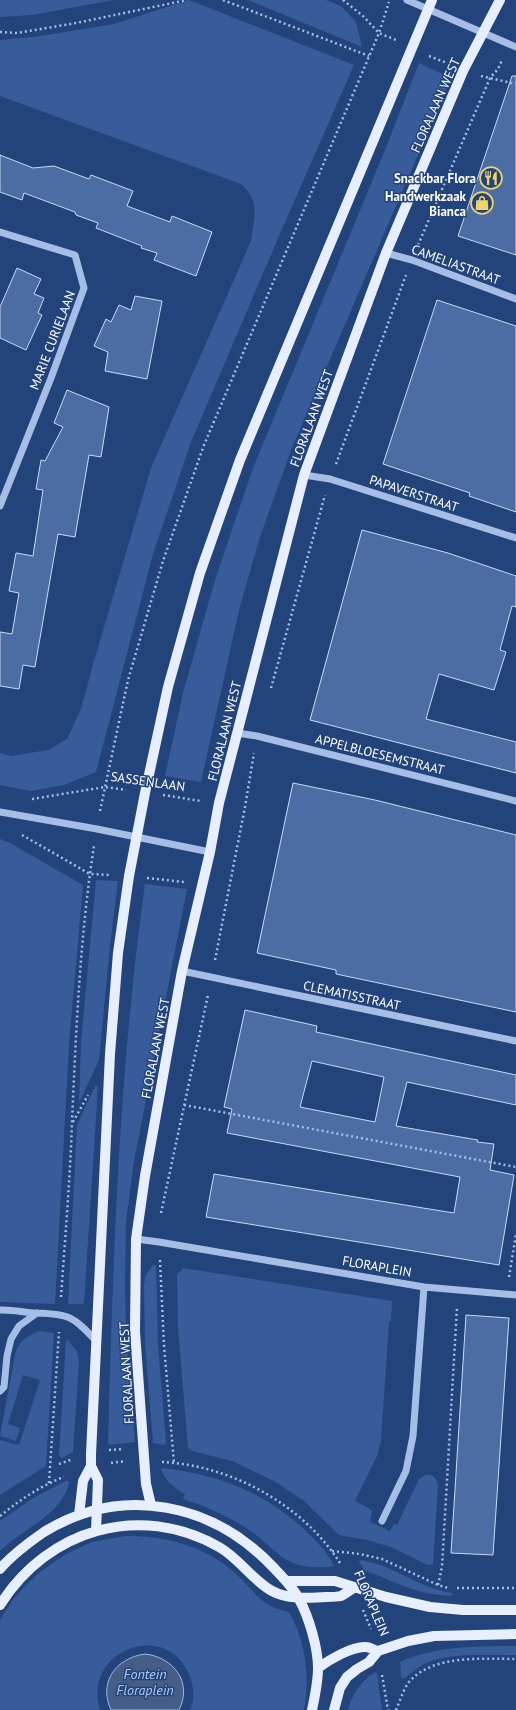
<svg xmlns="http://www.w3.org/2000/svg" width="516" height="1710" font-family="'PT Sans',sans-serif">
  <rect width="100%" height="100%" fill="#23447b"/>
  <path fill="#375c99" d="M0,0H114L32,15L0,17Z
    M189,0L354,65L279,236L191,442L153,554L96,772L64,785L31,791L0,785V753L11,756L48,750L67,739L81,709L94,661L151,468L251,241C254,216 261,202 241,184L0,96V40L34,37L114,24Z
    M248,0H326L341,6L356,22L362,47Z
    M419,63L451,78L291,450L259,540L239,610L201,782L165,776L183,693L215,580L253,468L383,155Z
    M0,839L10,843L83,885L69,1044L55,1304L0,1302Z
    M96,880L118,881L110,946L99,1060L79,1103L81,1042Z
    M145,884L187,889L134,1161L126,1222L125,1287L126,1328L135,1442L110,1445L108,1443C113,1257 119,1069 145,884Z
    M95,1086L98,1087L84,1303L82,1304H69L68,1302L77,1125Z
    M153,1265L156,1266L158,1344L166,1443L164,1445L153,1443L145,1343L144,1284L146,1275Z
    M183,1268L392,1301L391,1321H389L381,1441L377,1456L355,1501L370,1509L372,1511L370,1522L390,1531L394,1524L397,1525L419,1479L425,1475C433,1474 437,1478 438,1486L433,1564L428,1565L391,1547L367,1540L339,1535L304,1501L274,1481L232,1461L192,1451L188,1448L178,1328L177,1275Z
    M41,1331L54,1333L46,1466L0,1495V1440L19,1445L40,1380L23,1375L8,1424L20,1428L16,1441L0,1436L15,1355C18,1342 28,1334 41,1331Z
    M68,1340L77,1351L79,1362L73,1452L62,1458L59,1456L66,1341Z
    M161,1468C217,1474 263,1491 305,1530C315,1540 329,1553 334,1566C328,1568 321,1567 315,1567C281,1567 271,1543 245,1527C225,1515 205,1506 183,1499L185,1494C174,1488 164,1480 161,1468Z
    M66,1481H69V1483C61,1516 23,1528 0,1551V1521L33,1498Z
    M126,1536C165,1536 203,1545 234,1572C246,1582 255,1597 269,1605C276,1609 282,1610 289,1612C306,1641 310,1678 304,1710H190C195,1699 194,1688 190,1677C169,1618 81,1649 100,1710H0V1620L12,1601L26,1585L40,1572L66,1554L92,1542Z
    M361,1560C393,1565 419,1588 452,1593V1596C437,1595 422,1593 409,1588C394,1583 380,1575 365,1571L359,1562Z
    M516,1646V1655C488,1655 449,1652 424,1664C417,1668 410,1674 404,1679L401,1678L400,1662C440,1645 473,1647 516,1646Z
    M375,1672L377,1674L382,1710H348C352,1694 361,1681 375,1672Z"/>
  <path fill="#465e87" stroke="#9bb8e6" d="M145,1654C173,1657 193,1682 179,1710H111C98,1682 116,1658 145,1654Z"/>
  <path fill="#4b6da4" stroke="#c9daf4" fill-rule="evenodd" d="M512,76H516V255L458,236Z
    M0,155L33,168L54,166L89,179L91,175L133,191L127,206L170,222L172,216L212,232L196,276L154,260L157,253L141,248L142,246L96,228L98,223L76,215L75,212L24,193L22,200L0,192Z
    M17,268L41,279L34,294L44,298L38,313L42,315L26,350L0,338V307Z
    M135,296L162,301L147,379L105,371L108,352L94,346L106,319L111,322L119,305L131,310Z
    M437,300L516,326V512L469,496L470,493L383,464Z
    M67,390L109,407L101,457L89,455L75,537L58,534L35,667L23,665L19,689L0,686V632L12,634L19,593L9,591L16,553L33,556L43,490L36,489L41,460L45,461L63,427L54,423Z
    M362,530L448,553L516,576V607L512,606L500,650L506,652L494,690L439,674L426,719L516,742V773L310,720Z
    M293,783L375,800L516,835V1012L336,974V970L257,953Z
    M245,1010L317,1026L316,1032L516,1075V1105L407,1082L396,1126L478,1140L477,1142L494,1144L490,1170L514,1175L499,1265L206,1217L214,1174L454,1213L460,1177L227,1133L232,1109L224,1107ZM312,1061L384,1077L375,1122L300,1107Z
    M466,1315L509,1318L493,1555L451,1553Z"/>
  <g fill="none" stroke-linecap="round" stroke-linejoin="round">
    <path stroke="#a6bee5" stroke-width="2.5" stroke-dasharray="2 3" stroke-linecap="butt" d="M223,0L369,56
      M343,0L363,16L379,33L396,40
      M0,32L17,33L76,23L187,0
      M429,56L447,63
      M481,76L516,84
      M418,245L490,78L498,69L502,60
      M336,464L406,275
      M271,688L325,495
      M163,795L201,801
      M32,799L105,787L126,790
      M100,811L128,680L163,561L204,445L379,33L389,2
      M22,835L90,874L110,875
      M147,878L184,882
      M215,960L245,807L254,753
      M184,1105L516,1167
      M73,1122L88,1095
      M161,1213L208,995
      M160,1260L164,1345L174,1463
      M509,1277L516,1234
      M61,1297C65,1239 70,1181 72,1122C76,1031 80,936 94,846
      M109,1450L124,1449
      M162,1462C231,1465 303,1505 340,1563
      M111,1463L126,1461
      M59,1464L73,1459
      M49,1483L59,1332
      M0,1516C20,1500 40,1486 64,1477
      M332,1551L360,1554L382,1559L438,1585L448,1588
      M438,1585L442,1567L457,1307
      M457,1588H516
      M363,1610L371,1629
      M382,1675L388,1710
      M396,1710C400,1701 403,1690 409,1682C433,1654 483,1659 516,1659"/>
    <path stroke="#a6bee5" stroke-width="7" d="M407,0L516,47
      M0,232L75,255L84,288L51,378L0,506
      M386,253L412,260L516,299
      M304,475L330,479L516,538
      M237,733L257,736L516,801
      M0,812L97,829L210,852
      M182,971L516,1041
      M136,1239L159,1242L424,1287L413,1436L406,1471L382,1521
      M424,1287L516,1295
      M0,1310C13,1309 25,1313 37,1313C70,1314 74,1317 96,1341
      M0,1391L4,1387L7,1356L11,1339L19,1326L37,1313"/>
    <path stroke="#e7eefd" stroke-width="10" d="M151,1505L146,1484L135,1332L136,1239L145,1176L182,971L210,852L219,803L304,475L386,253L463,71L500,0
      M79,1515L83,1481L91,1466
      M96,1531L98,1480L91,1466V1454L110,1054L118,953L129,876L145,793L168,687L200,573L240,460L432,0
      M0,1569C13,1554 28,1543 44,1532C123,1484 213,1503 274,1568C283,1578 293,1587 299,1599C309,1617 318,1648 318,1668C318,1682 315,1696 312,1710
      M286,1581H335L386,1597L430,1607L463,1610H516
      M0,1605C48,1529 140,1502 219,1547C239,1558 252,1580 272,1591C289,1600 308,1598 326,1597C330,1597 337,1597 341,1596C345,1594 350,1590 354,1588
      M318,1668C329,1660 352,1646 366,1647C369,1647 374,1650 378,1651
      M334,1710L340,1688L347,1677L357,1669L369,1662L378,1651L408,1641L434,1636L516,1634"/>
  </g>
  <defs>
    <g id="restaurant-ring" transform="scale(1.15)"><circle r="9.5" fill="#23447b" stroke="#f0d26a" stroke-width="1.5"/><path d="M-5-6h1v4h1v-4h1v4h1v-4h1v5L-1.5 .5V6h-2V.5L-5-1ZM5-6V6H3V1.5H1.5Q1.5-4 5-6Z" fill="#f0d26a"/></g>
    <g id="shop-ring" transform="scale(1.15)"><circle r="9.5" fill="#23447b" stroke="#f0d26a" stroke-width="1.5"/><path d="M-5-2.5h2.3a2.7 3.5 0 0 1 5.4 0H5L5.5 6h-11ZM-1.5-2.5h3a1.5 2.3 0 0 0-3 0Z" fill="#f0d26a"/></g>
  </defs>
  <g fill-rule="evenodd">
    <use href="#restaurant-ring" x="491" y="178"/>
    <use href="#shop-ring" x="482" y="203"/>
  </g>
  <g text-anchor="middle" stroke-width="3" stroke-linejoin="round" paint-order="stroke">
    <g font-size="13" fill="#fff" stroke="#23447b">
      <text transform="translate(435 105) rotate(-66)" y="5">FLORALAAN WEST</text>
      <text transform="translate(456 264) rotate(20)" y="5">CAMELIASTRAAT</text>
      <text transform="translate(52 340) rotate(-69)" y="5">MARIE CURIELAAN</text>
      <text transform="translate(311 418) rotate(-70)" y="5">FLORALAAN WEST</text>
      <text transform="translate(414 493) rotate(18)" y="5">PAPAVERSTRAAT</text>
      <text transform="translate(224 731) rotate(-76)" y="5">FLORALAAN WEST</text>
      <text transform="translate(380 754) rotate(14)" y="5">APPELBLOESEMSTRAAT</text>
      <text transform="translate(148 781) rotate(8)" y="5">SASSENLAAN</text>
      <text transform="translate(352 995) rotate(12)" y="5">CLEMATISSTRAAT</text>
      <text transform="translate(155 1048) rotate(-79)" y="5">FLORALAAN WEST</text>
      <text transform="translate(377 1266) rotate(10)" y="5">FLORAPLEIN</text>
      <text transform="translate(126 1373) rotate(-93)" y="5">FLORALAAN WEST</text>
      <text transform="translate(372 1603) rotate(67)" y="5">FLORAPLEIN</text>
    </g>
    <g font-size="13" font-weight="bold" fill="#fff" stroke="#23447b" text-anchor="end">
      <text x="476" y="183">Snackbar Flora</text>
      <text x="466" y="201">Handwerkzaak<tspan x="466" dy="15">Bianca</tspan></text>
    </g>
    <g font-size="14" font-style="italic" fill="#b2c9ed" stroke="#23447b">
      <text x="145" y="1679">Fontein<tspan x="145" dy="16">Floraplein</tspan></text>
    </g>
  </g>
</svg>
